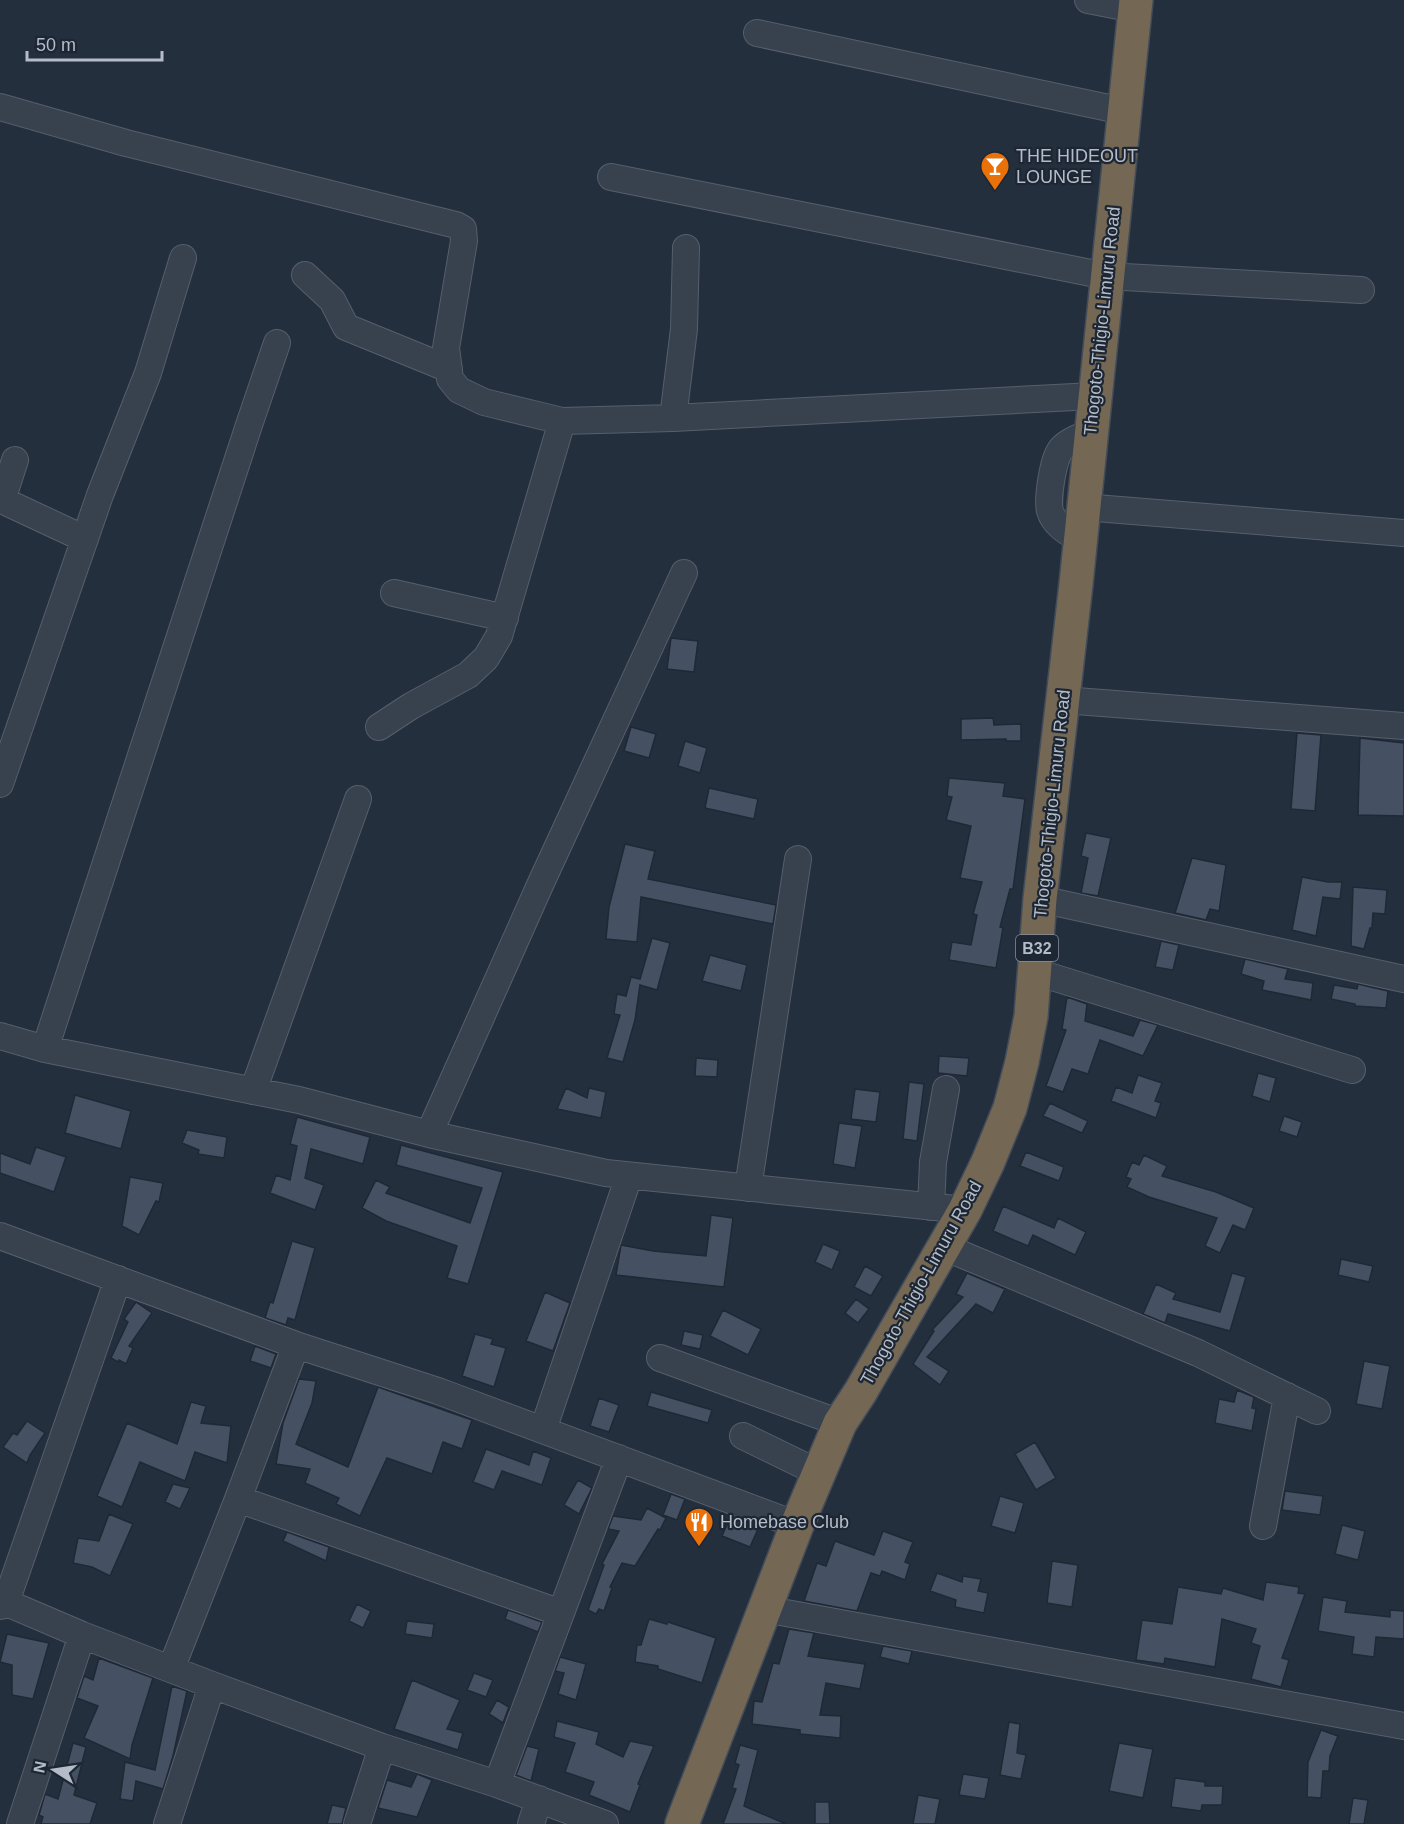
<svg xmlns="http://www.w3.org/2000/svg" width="1404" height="1824" font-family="Helvetica,sans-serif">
  <rect width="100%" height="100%" fill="#242f3e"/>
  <path fill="#455162" stroke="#1f2835" stroke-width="1.5" d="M671,638L698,641L694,672L667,669Z
    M993,718L994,725L1021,724V741H1006V739L961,740V719Z
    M631,727L656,734L649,758L624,751Z
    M1297,733L1321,735L1315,811L1291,809Z
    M1360,738L1404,743V816L1358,815Z
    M685,741L707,748L700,773L678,766Z
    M949,778L1005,783L1003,796L1025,799L1013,889H1010L1000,927L1003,928L996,968L949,960L952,942L971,945L977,915L973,914L982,882L960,878L971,826L946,820L952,797L947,796Z
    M709,788L758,799L754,819L705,808Z
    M1086,833L1111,838L1098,896L1081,893L1088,858L1081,856Z
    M625,844L655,851L648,879L776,905L773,924L641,897L637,942L606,939L609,907Z
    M1192,858L1226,865L1219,911L1210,909L1206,920L1175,913Z
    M1302,877L1328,882H1342L1340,899L1323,897L1316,936L1292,930Z
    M1353,887L1387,890L1385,914L1373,913L1372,928H1370L1364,949L1351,946Z
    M652,938L670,943L657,990L640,985L635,1020L623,1062L607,1058L620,1015L614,1014L617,994L626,996L631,977L640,979Z
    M1161,941L1179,945L1173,970L1155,967Z
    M710,955L747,965L741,991L702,981Z
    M1245,959L1288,969L1285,979L1313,983L1311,1000L1262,990L1264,981L1241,974Z
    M1358,984L1388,991L1386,1008L1355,1006V1004L1331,999L1334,985L1357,989Z
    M1067,997L1087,1004L1085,1021L1133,1036L1140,1020L1158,1025L1143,1056L1100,1040L1088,1074L1072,1069L1063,1092L1046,1086L1066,1030L1062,1029Z
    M939,1056L969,1058L967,1076L938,1073Z
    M696,1058L718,1060L717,1077L695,1076Z
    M1258,1073L1276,1078L1270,1102L1252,1096Z
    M1138,1075L1162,1083L1155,1101L1161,1103L1156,1118L1111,1101L1116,1087L1132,1093Z
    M909,1082L924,1084L917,1141L903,1139Z
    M566,1088L587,1098L589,1088L606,1092L601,1118L557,1109Z
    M855,1089L880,1092L876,1122L851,1119Z
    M75,1095L131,1111L121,1149L65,1133Z
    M1050,1103L1088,1121L1082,1133L1043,1116Z
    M1284,1116L1302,1122L1297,1137L1279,1131Z
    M297,1117L370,1137L363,1164L311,1149L305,1178L324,1185L315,1210L270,1193L276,1175L290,1180L297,1146L290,1144Z
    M839,1123L862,1126L855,1168L833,1164Z
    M187,1130L227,1137L224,1158L198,1154L199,1150L182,1143Z
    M401,1145L503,1172L468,1284L447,1278L457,1246L386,1221L362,1208L376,1180L390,1187L386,1193L470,1223L482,1188L396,1165Z
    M36,1147L66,1157L54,1192L0,1173V1153L30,1164Z
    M1026,1152L1064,1167L1059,1181L1020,1166Z
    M1144,1155L1167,1166L1162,1176L1216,1192L1254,1208L1245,1230L1233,1225L1220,1253L1205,1246L1217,1218L1149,1197L1127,1187L1131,1179L1126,1177L1132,1162L1139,1165Z
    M130,1177L163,1183L159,1202L156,1201L139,1235L122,1226Z
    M1003,1206L1054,1228L1058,1218L1086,1232L1075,1255L1033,1235L1028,1246L993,1231Z
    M711,1215L733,1218L724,1287L616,1275L621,1245L653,1251L706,1256Z
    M292,1241L315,1248L295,1320L288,1318L286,1325L265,1318L270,1302L273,1303Z
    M823,1244L840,1251L832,1270L815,1262Z
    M1341,1259L1373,1266L1369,1282L1338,1275Z
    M865,1266L883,1276L871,1296L854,1287Z
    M967,1273L1005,1289L993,1313L976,1304L927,1357L949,1371L940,1385L913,1364L934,1331L932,1330L963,1297L956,1294Z
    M1232,1273L1246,1277L1230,1331L1168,1314L1165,1323L1143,1314L1156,1284L1176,1293L1173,1299L1220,1312Z
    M545,1292L570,1303L553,1351L526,1341Z
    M856,1299L869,1309L858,1323L845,1313Z
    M136,1302L152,1313L129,1346L133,1348L126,1364L119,1360L118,1362L111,1358L128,1322L124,1319Z
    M723,1310L761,1329L748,1355L710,1336Z
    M684,1331L703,1335L700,1349L681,1345Z
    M475,1334L493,1339L491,1344L506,1348L494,1387L462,1376Z
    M255,1346L276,1354L271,1368L250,1361Z
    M1364,1361L1390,1366L1382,1409L1356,1404Z
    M299,1379L316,1381L312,1403L296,1444L348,1467L378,1387L472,1420L462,1449L443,1442L432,1474L387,1458L360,1516L336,1504L339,1498L305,1483L310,1469L276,1464L283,1423Z
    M1237,1390L1254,1397L1252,1408L1256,1409L1252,1431L1215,1423L1219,1399L1234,1402Z
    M651,1392L712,1410L708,1423L647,1406Z
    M599,1398L619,1405L609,1432L590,1426Z
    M191,1402L206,1406L201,1423L231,1426L227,1463L195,1452L185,1481L140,1462L122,1507L97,1496L127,1423L177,1444Z
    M27,1421L45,1433L30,1455L27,1463L3,1447L13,1433L17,1435Z
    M1035,1442L1056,1478L1036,1490L1015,1454Z
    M486,1449L529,1465L533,1451L551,1458L542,1485L502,1471L494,1490L473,1482Z
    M578,1480L592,1488L579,1514L564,1505Z
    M173,1484L190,1488L180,1509L165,1502Z
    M1285,1491L1323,1496L1320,1515L1282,1510Z
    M671,1494L685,1499L677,1520L663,1515Z
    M1000,1496L1024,1503L1015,1533L991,1526Z
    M647,1508L666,1518L660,1530L658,1529L635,1566L622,1563L610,1587L612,1588L604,1611L599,1609L596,1614L588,1610L604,1565L602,1564L619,1531L608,1529L613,1516L641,1520Z
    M109,1514L133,1524L110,1576L92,1567L73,1563L78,1538L99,1541Z
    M730,1518L758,1529L750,1547L722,1536Z
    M1342,1525L1365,1531L1358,1560L1335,1554Z
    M883,1531L913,1542L905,1562L910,1564L905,1580L882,1571L880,1576L871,1573L857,1611L804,1601L817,1563L826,1566L835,1541L874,1555Z
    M287,1532L329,1547L326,1561L283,1541Z
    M1052,1561L1078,1565L1072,1607L1047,1603Z
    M937,1573L962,1582L963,1576L981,1579L978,1591L988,1593L984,1613L955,1607L956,1600L930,1591Z
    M1266,1582L1299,1587L1298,1593L1305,1594L1282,1658L1289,1660L1281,1687L1251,1679L1260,1646L1251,1643L1256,1629L1222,1619L1215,1667L1165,1658L1164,1664L1136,1660L1142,1620L1172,1624L1178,1587L1221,1594L1223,1588L1263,1600Z
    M1323,1597L1347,1601L1345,1612L1390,1617V1610L1404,1611V1639L1376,1637L1374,1657L1352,1654L1354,1637L1318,1631Z
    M357,1604L371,1611L363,1628L349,1621Z
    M508,1610L542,1622L538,1632L505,1619Z
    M649,1619L667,1624L668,1622L716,1638L702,1683L658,1669V1666L635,1662L637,1645H641Z
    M407,1621L434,1624L432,1638L405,1634Z
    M789,1629L814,1633L808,1656L865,1664L860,1689L826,1683L820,1715L841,1716L840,1738L800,1734V1730L752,1724L754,1701L762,1702L773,1663L779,1664Z
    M7,1634L49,1643L33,1699L12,1695V1665L0,1662Z
    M883,1646L912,1651L909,1664L880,1657Z
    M560,1657L586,1664L576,1700L558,1694L564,1673L555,1671Z
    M99,1658L153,1678L132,1745L130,1759L84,1738L98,1706L77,1698L84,1676L93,1680Z
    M474,1673L493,1680L486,1697L467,1690Z
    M412,1680L460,1700L447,1729L463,1733L458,1750L394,1729Z
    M172,1686L187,1691L173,1756L163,1789L136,1781L133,1801L120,1799L125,1762L155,1770Z
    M497,1700L509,1707L503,1723L489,1714Z
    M557,1721L599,1732L596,1744L623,1757L630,1741L654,1746L638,1784L640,1785L630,1812L589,1795L594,1782L565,1772L575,1743L554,1737Z
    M1009,1722L1020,1724L1017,1753L1026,1755L1021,1779L1000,1775Z
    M1321,1730L1338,1736L1330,1756L1329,1771H1323L1321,1798L1307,1797L1308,1762Z
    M73,1743L86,1747L74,1795L97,1803L90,1824H41L43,1817L39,1815L45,1794L58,1799Z
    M1119,1743L1153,1749L1143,1798L1109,1791Z
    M740,1745L758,1750L744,1806L786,1824H723L736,1789L732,1788L739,1765L735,1763Z
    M527,1746L539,1749L531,1781L516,1775Z
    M417,1774L432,1780L417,1817L378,1808L387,1780L411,1787Z
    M963,1774L989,1778L985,1799L959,1795Z
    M1175,1778L1205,1782V1786H1223L1222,1805H1202L1201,1811L1171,1807Z
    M918,1795L940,1799L935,1824H913Z
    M1353,1798L1368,1800L1364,1824H1349Z
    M815,1802H829L830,1824H815Z
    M332,1805L346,1808L342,1824H327Z"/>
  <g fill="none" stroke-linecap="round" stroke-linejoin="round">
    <g stroke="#565f6c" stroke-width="28">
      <path id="minor" d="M1088,0L1134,9
        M757,33L1123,111
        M0,107L126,143L456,225L463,229L464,241L446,348L450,379L459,390L484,402L562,421L673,418L1094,396
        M611,177L1106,276L1361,290
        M305,275L332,300L346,327L449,369
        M673,418L684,329L686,248
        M15,460L4,494L8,503L85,539
        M1083,507L1404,533
        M1080,540C1069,533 1054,525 1050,511C1047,500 1053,456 1062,448C1069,440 1081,437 1090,432
        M394,593L505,618
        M1063,700L1404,726
        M379,727L411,706L468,675L486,658L499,636L562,421
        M0,784L100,495L148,373L183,258
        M1040,899L1404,979
        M1036,972L1352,1070
        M0,1036L45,1049L299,1100L429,1134L606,1173L965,1210
        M45,1049L249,425L277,343
        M253,1091L358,799
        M429,1134L540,885L684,573
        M748,1188L798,859
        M931,1207L933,1162L946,1089
        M0,1236L296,1345L438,1391L797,1525
        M944,1247L1198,1353L1317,1411
        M660,1358L840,1423
        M543,1430L629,1176
        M743,1436L819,1473
        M238,1499L561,1613
        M1263,1526L1287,1396
        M0,1600L82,1635L212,1685L382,1747L497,1784L605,1824
        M0,1606L6,1602L118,1279
        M764,1609L1404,1726
        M171,1669L238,1499L296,1345
        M497,1784L619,1458
        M20,1824L82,1635
        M167,1824L212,1685
        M357,1824L382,1747
        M531,1824L539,1799"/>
    </g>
    <g stroke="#434c59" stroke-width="36">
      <path id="highway" d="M682,1824L797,1525L840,1423L861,1391L965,1210L988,1162L1010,1108L1022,1062L1031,1016L1040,899L1076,584L1136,0"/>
    </g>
    <use href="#minor" stroke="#38414e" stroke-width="26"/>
    <use href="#highway" stroke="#746855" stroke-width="33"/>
  </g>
  <defs>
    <g id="bar-pin" transform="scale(1.5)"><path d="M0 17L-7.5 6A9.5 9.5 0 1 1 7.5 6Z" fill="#e8710a" stroke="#1d2633"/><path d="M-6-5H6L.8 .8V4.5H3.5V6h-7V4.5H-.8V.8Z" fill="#fff"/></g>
    <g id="restaurant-pin" transform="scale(1.5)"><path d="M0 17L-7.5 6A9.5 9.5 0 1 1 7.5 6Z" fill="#e8710a" stroke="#1d2633"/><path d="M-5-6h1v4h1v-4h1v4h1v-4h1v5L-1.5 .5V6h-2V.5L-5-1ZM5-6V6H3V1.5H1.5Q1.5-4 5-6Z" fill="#fff"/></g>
  </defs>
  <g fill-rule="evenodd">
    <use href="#bar-pin" x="995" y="166"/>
    <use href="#restaurant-pin" x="699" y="1522"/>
  </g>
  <g text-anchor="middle" stroke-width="4.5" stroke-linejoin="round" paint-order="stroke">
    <rect fill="#1d2633" stroke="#878f9c" stroke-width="1.5" x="1016" y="935" width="42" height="26" rx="4.5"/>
    <g font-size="16" font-weight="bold" fill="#b4bcc9">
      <text x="1037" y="954">B32</text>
    </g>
    <g font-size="18" fill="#b4bcc9" stroke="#1d2633" text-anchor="start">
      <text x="1016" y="162">THE HIDEOUT<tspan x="1016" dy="21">LOUNGE</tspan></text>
      <text x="720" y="1528">Homebase Club</text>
    </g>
    <g font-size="18" fill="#b4bcc9" stroke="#1d2633">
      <text transform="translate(1102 321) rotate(-84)" y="6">Thogoto-Thigio-Limuru Road</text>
      <text transform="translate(1052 804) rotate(-84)" y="6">Thogoto-Thigio-Limuru Road</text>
      <text transform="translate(921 1283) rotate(-61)" y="6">Thogoto-Thigio-Limuru Road</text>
    </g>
  </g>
  <g transform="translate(54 1770) rotate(282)" stroke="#1d2633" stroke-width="4.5" paint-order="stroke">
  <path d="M0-4.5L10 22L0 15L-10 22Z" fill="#b4bcc9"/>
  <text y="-9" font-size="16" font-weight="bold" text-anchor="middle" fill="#b4bcc9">N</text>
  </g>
  <path d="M27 51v9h135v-9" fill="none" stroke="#b4bcc9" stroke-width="3"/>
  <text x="36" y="51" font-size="18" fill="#b4bcc9" stroke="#1d2633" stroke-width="4.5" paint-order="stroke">50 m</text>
</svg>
